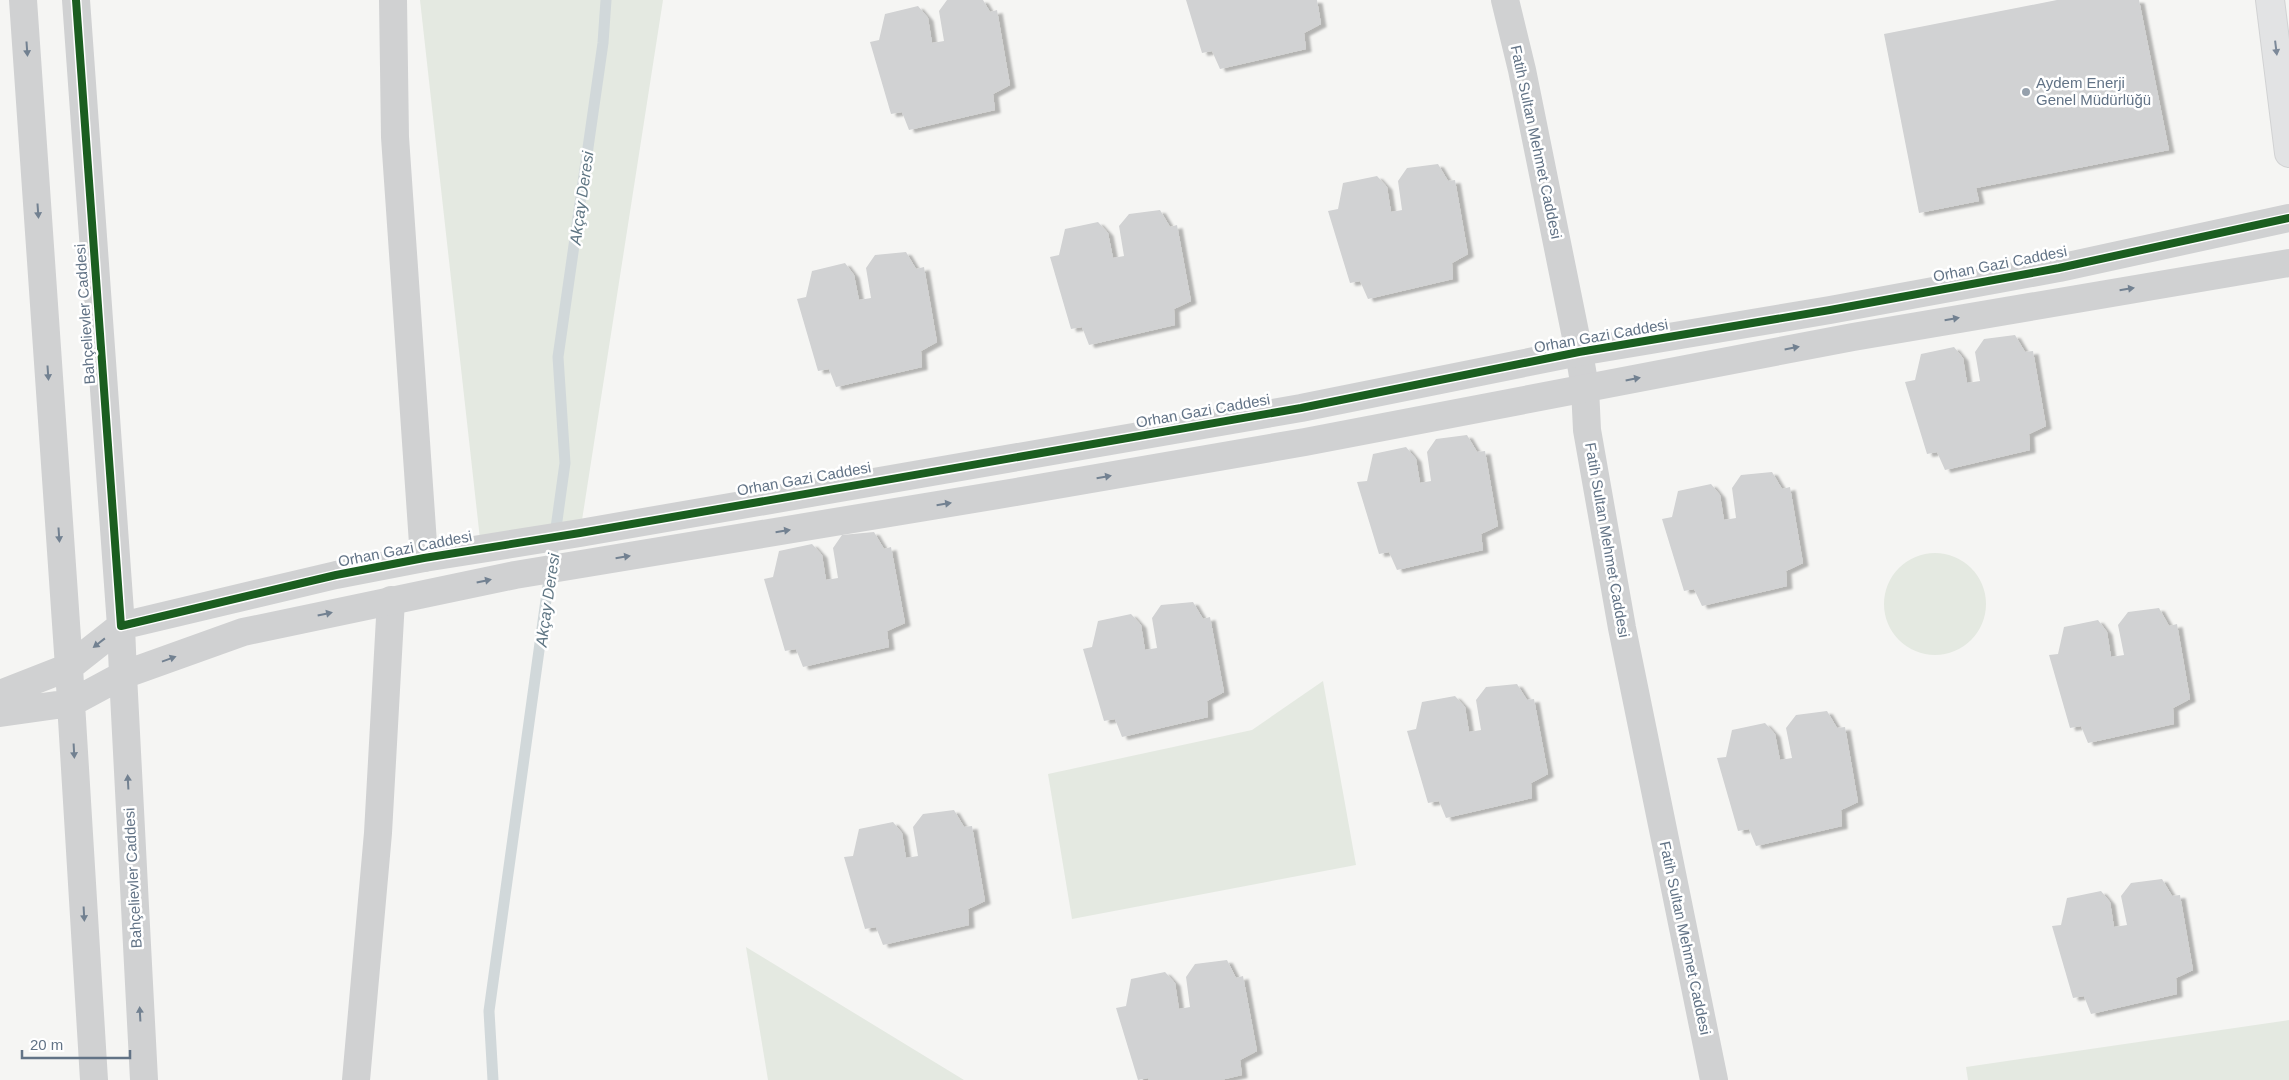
<svg xmlns="http://www.w3.org/2000/svg" width="2289" height="1080" font-family="Arial,sans-serif">
  <defs>
    <filter id="shadow"><feDropShadow dx="5.5" dy="3" stdDeviation="1" flood-color="#0004"/></filter>
  </defs>
  <rect width="100%" height="100%" fill="#f5f5f3"/>
  <path fill="#e4e9e1" d="M420,0H663L580,533L481,548Z
    M1884 604a51 51 0 1 1 102 0a51 51 0 1 1-102 0Z
    M1323,681L1356,865L1072,919L1048,774L1252,730Z
    M746,947L964,1080H768Z
    M2289,1020V1080H1968L1966,1067Z"/>
  <g fill="none" stroke-linecap="round" stroke-linejoin="round">
    <path stroke="#d1d8da" stroke-width="11" d="M493,1080L489,1011L565,463L558,357L603,43L606,0"/>
  </g>
  <path fill="#d1d2d3" filter="url(#shadow)" d="M947,0H983L990,12L997,10L1010,85L993,94L995,110L909,130L902,112L891,114L870,42L879,40L885,14L918,6L928,18L932,43L944,41L939,11Z
    M1186,0H1317L1321,24L1304,33L1306,49L1220,69L1212,51L1202,53Z
    M2057,0H2139L2169,150L1976,188L1979,201L1919,213L1884,34Z
    M1438,164L1448,181L1455,180L1468,254L1452,263L1453,279L1368,299L1360,281L1350,283L1328,211L1338,209L1343,183L1377,176L1387,187L1391,212L1402,210L1398,181L1407,168Z
    M1160,210L1170,227L1177,225L1191,301L1174,309L1175,325L1089,345L1082,327L1071,329L1050,257L1059,255L1065,229L1098,222L1108,233L1113,258L1124,256L1119,226L1129,214Z
    M906,252L916,269L924,267L937,342L921,351L922,367L836,387L829,369L818,371L797,299L806,297L812,271L845,263L854,275L859,300L871,298L866,268L875,255Z
    M2015,335L2025,352L2033,351L2046,426L2029,434L2030,450L1945,470L1937,452L1927,454L1905,382L1915,380L1921,354L1954,347L1963,358L1967,383L1980,381L1975,352L1984,339Z
    M1467,435L1477,452L1485,451L1498,526L1481,534L1483,550L1397,570L1389,552L1379,554L1357,482L1367,481L1373,454L1406,447L1416,459L1420,483L1431,481L1427,452L1436,439Z
    M1772,472L1782,489L1790,487L1803,563L1786,571L1787,586L1702,606L1694,589L1684,591L1662,519L1672,517L1678,491L1711,484L1720,495L1724,520L1736,518L1732,488L1741,475Z
    M874,532L884,549L891,547L905,623L887,631L889,647L803,667L796,649L785,651L764,579L773,577L779,551L812,544L822,555L826,580L838,578L833,548L842,535Z
    M1193,602L1203,619L1210,617L1224,692L1207,701L1208,717L1122,737L1115,719L1104,721L1083,649L1092,647L1098,621L1131,614L1141,625L1145,650L1157,648L1152,618L1161,605Z
    M2159,608L2169,626L2177,624L2190,699L2173,708L2174,724L2088,743L2081,726L2070,728L2049,655L2058,654L2064,627L2098,620L2107,632L2111,657L2124,655L2118,625L2128,612Z
    M1517,684L1527,700L1534,699L1548,774L1531,783L1532,798L1446,818L1439,801L1428,803L1407,731L1416,729L1422,702L1455,696L1465,707L1469,732L1481,730L1476,700L1486,687Z
    M1827,711L1837,728L1845,727L1858,802L1841,810L1842,826L1756,846L1749,829L1738,831L1717,758L1726,757L1732,730L1765,723L1775,734L1780,760L1792,758L1786,728L1796,715Z
    M954,810L964,827L972,826L985,901L968,909L969,925L883,945L876,927L865,929L844,857L853,856L859,829L893,822L902,833L906,858L918,856L913,827L923,814Z
    M2162,879L2172,896L2180,895L2193,970L2176,978L2177,994L2091,1014L2084,996L2073,998L2052,926L2061,925L2067,898L2101,891L2110,902L2114,927L2127,925L2121,896L2131,883Z
    M1227,960L1236,978L1243,976L1257,1051L1240,1060L1242,1075L1221,1080H1149L1148,1078L1138,1080L1116,1008L1126,1006L1131,979L1165,972L1175,983L1179,1009L1190,1007L1186,977L1195,964Z"/>
  <g fill="none" stroke-linecap="round" stroke-linejoin="round">
    <g stroke="#d1d2d3" stroke-width="30">
      <path id="primary" d="M2270,0L2289,153"/>
    </g>
    <path stroke="#d0d1d2" stroke-width="28" d="M393,0L395,137L424,558
      M1505,0L1522,70L1579,352L1585,388L1587,430L1622,628L1714,1080
      M356,1080L378,833L391,600"/>
    <path stroke="#d0d1d2" stroke-width="28" d="M76,0L121,626L336,575L424,558L580,533L1301,408L1579,352L1830,310L2059,268L2289,218
      M0,694L69,667L23,0
      M0,713L71,703L123,675L121,626L69,667L71,703L94,1080
      M144,1080L123,675L243,632L515,575L1016,492L1305,442L1853,337L2289,263"/>
    <use href="#primary" stroke="#e2e3e4" stroke-width="28"/>
    <g stroke="#fff" stroke-width="11">
      <path id="cycleway" d="M76,0L121,626L336,575L424,558L580,533L1301,408L1579,352L1830,310L2059,268L2289,218"/>
    </g>
    <use href="#cycleway" stroke="#1b5e20" stroke-width="8"/>
  </g>
  <defs><path id="oneway-solid" d="M-6-.8H1V-3.2L6.5 0L1 3.2V.8H-6Z" transform="scale(1.25)"/></defs>
  <use fill="#7c8999" href="#oneway-solid" transform="translate(2276 48) rotate(83)"/>
  <g fill="#728191">
    <use href="#oneway-solid" transform="translate(27 49) rotate(86)"/>
    <use href="#oneway-solid" transform="translate(38 211) rotate(86)"/>
    <use href="#oneway-solid" transform="translate(2127 289) rotate(-9)"/>
    <use href="#oneway-solid" transform="translate(1952 319) rotate(-10)"/>
    <use href="#oneway-solid" transform="translate(1792 348) rotate(-11)"/>
    <use href="#oneway-solid" transform="translate(48 373) rotate(86)"/>
    <use href="#oneway-solid" transform="translate(1633 379) rotate(-11)"/>
    <use href="#oneway-solid" transform="translate(1104 477) rotate(-10)"/>
    <use href="#oneway-solid" transform="translate(944 504) rotate(-9)"/>
    <use href="#oneway-solid" transform="translate(783 531) rotate(-9)"/>
    <use href="#oneway-solid" transform="translate(59 535) rotate(86)"/>
    <use href="#oneway-solid" transform="translate(623 557) rotate(-9)"/>
    <use href="#oneway-solid" transform="translate(484 581) rotate(-12)"/>
    <use href="#oneway-solid" transform="translate(325 614) rotate(-12)"/>
    <use href="#oneway-solid" transform="translate(99 643) rotate(142)"/>
    <use href="#oneway-solid" transform="translate(169 659) rotate(-20)"/>
    <use href="#oneway-solid" transform="translate(74 751) rotate(87)"/>
    <use href="#oneway-solid" transform="translate(128 782) rotate(-93)"/>
    <use href="#oneway-solid" transform="translate(84 914) rotate(87)"/>
    <use href="#oneway-solid" transform="translate(140 1014) rotate(-93)"/>
  </g>
  <circle fill="#95a0ac" stroke="#fff" stroke-width="2" cx="2026" cy="92" r="5"/>
  <g text-anchor="middle" stroke-width="5" stroke-linejoin="round" paint-order="stroke">
    <g font-size="15" fill="#627386" stroke="#fff" text-anchor="start">
      <text x="2036" y="88">Aydem Enerji<tspan x="2036" dy="17">Genel Müdürlüğü</tspan></text>
    </g>
    <g font-size="15" fill="#627386" stroke="#fff">
      <text transform="translate(1536 142) rotate(78)" y="5">Fatih Sultan Mehmet Caddesi</text>
      <text transform="translate(2000 264) rotate(-11)" y="5">Orhan Gazi Caddesi</text>
      <text transform="translate(85 314) rotate(-94)" y="5">Bahçelievler Caddesi</text>
      <text transform="translate(1601 336) rotate(-10)" y="5">Orhan Gazi Caddesi</text>
      <text transform="translate(1203 411) rotate(-10)" y="5">Orhan Gazi Caddesi</text>
      <text transform="translate(804 479) rotate(-10)" y="5">Orhan Gazi Caddesi</text>
      <text transform="translate(1607 540) rotate(80)" y="5">Fatih Sultan Mehmet Caddesi</text>
      <text transform="translate(405 549) rotate(-11)" y="5">Orhan Gazi Caddesi</text>
      <text transform="translate(133 878) rotate(-93)" y="5">Bahçelievler Caddesi</text>
      <text transform="translate(1685 938) rotate(78)" y="5">Fatih Sultan Mehmet Caddesi</text>
    </g>
    <g font-size="16" font-style="italic" fill="#5e7583" stroke="#fff">
      <text transform="translate(581 198) rotate(-82)" y="6">Akçay Deresi</text>
      <text transform="translate(547 600) rotate(-82)" y="6">Akçay Deresi</text>
    </g>
  </g>
  <path d="M22 1050v8h108v-8" fill="none" stroke="#627386" stroke-width="2.5"/>
  <text x="30" y="1050" font-size="15" fill="#627386" stroke="#ffffff" stroke-width="4" paint-order="stroke">20 m</text>
</svg>
